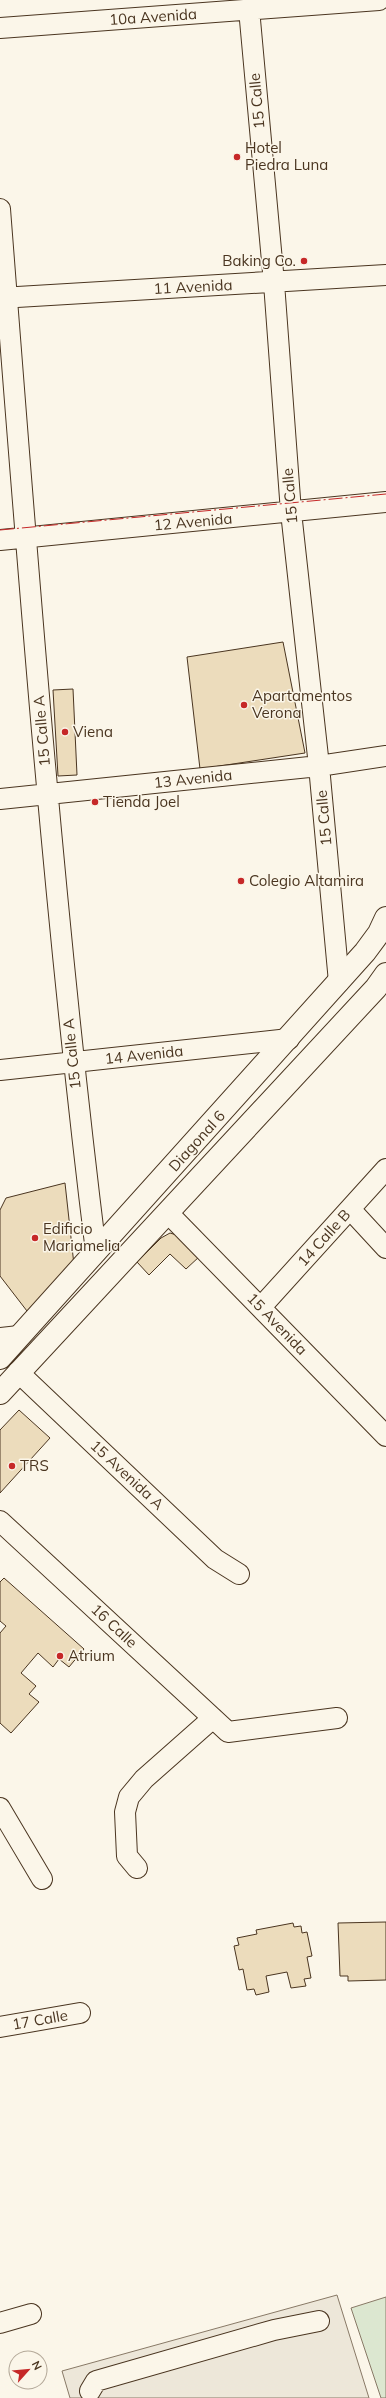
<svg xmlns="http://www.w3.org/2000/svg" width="386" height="2398" font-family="Mulish,sans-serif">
  <rect width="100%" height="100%" fill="#fbf6e9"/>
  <path fill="#dce7d0" stroke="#887966" d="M386,2297V2398H381L351,2308Z"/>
  <path fill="#ede7d9" stroke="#887966" d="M337,2295L369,2398H70L62,2371Z"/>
  <path fill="#ecdcbc" stroke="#4a3520" d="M283,642L305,753L200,769L187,657Z
    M73,689L77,775L58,776L53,690Z
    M65,1183L74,1265L27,1311L0,1276V1210L6,1198Z
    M170,1233L180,1236L200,1256L186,1269L170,1254L149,1275L137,1262L161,1238Z
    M19,1410L50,1438L0,1493V1430Z
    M4,1578L84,1649L69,1667L59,1659L53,1667L38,1653L21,1673L36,1686L29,1694L39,1702L11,1733L0,1723V1633L6,1626L0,1621V1582Z
    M386,1922V1980L348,1981V1976H340L338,1923Z
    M293,1923L294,1927L301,1926L302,1933L307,1932L312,1956L307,1957L311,1978L304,1979L306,1986L291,1988L287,1972L266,1976L269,1992L256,1995L254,1989L247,1990L243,1969L239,1970L234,1946L239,1945L237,1938L257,1934L256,1930Z"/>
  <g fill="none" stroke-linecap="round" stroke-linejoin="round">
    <g stroke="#4a3520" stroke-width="22">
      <path id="minor" d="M249,9L274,283L291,512L319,766L339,982
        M0,28L379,0
        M0,209C27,557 53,905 96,1252
        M0,298L386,275
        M0,540L386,502
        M0,799L319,766L386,756
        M0,1070L289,1039
        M350,1209L386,1248
        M168,1213L386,1436
        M261,1307L386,1169
        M0,1338L19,1336
        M18,1372L215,1559L239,1574
        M0,1521L228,1732L337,1718
        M0,1808L42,1879
        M137,1868L127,1856L125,1812L129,1797L144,1779L213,1718
        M0,2027L80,2013
        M0,2323L31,2314
        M90,2391L96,2381L274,2330L319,2321"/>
    </g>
    <g stroke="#4a3520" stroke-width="24">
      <path id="major" d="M0,1358L365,952L379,933L386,918
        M0,1393L376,988L386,974"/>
    </g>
    <use href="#minor" stroke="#fbf6e9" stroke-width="20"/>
    <use href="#major" stroke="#fbf6e9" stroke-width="22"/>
    <path stroke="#c62828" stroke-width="1" stroke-dasharray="14 3 2 3" stroke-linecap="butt" d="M0,530L386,494"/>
  </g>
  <g fill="#c62828" stroke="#fbf6e9" stroke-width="1.5">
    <circle cx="237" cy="157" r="4"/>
    <circle cx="304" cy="261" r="4"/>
    <circle cx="244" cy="705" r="4"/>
    <circle cx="65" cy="732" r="4"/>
    <circle cx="95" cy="802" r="4"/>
    <circle cx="241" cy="881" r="4"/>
    <circle cx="35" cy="1238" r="4"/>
    <circle cx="12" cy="1466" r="4"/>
    <circle cx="60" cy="1656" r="4"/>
  </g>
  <g text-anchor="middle" stroke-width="3" stroke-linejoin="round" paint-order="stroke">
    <g font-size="15" fill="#4a3520" stroke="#fbf6e9">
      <text transform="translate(153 17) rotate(-4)" y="5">10a Avenida</text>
      <text transform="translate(257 101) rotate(-95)" y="5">15 Calle</text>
      <text transform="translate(193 287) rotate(-3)" y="5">11 Avenida</text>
      <text transform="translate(290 496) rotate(-95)" y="5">15 Calle</text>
      <text transform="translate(193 522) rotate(-5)" y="5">12 Avenida</text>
      <text transform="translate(42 731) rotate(-95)" y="5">15 Calle A</text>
      <text transform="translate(193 779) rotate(-6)" y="5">13 Avenida</text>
      <text transform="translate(324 818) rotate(-95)" y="5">15 Calle</text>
      <text transform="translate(72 1054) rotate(-96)" y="5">15 Calle A</text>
      <text transform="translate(144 1055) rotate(-6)" y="5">14 Avenida</text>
      <text transform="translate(197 1141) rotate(-48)" y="5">Diagonal 6</text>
      <text transform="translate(324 1238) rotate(-48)" y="5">14 Calle B</text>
      <text transform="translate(277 1324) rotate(46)" y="5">15 Avenida</text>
      <text transform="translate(127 1475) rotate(43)" y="5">15 Avenida A</text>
      <text transform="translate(114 1626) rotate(43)" y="5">16 Calle</text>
      <text transform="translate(40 2020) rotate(-10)" y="5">17 Calle</text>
    </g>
    <g font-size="15" fill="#4a3520" stroke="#fbf6e9" text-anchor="start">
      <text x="245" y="153">Hotel<tspan x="245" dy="17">Piedra Luna</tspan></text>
      <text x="296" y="266" text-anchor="end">Baking Co.</text>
      <text x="252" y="701">Apartamentos<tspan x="252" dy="17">Verona</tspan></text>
      <text x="73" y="737">Viena</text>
      <text x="103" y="807">Tienda Joel</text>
      <text x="249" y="886">Colegio Altamira</text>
      <text x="43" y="1234">Edificio<tspan x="43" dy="17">Mariamelia</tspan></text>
      <text x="20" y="1471">TRS</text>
      <text x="68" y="1661">Atrium</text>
    </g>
  </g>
  <g transform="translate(28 2370) rotate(63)"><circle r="19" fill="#fbf6e9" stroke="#b4a999"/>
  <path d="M0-3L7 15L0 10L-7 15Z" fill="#c62828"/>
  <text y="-6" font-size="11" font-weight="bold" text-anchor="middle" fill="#4a3520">N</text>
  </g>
</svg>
